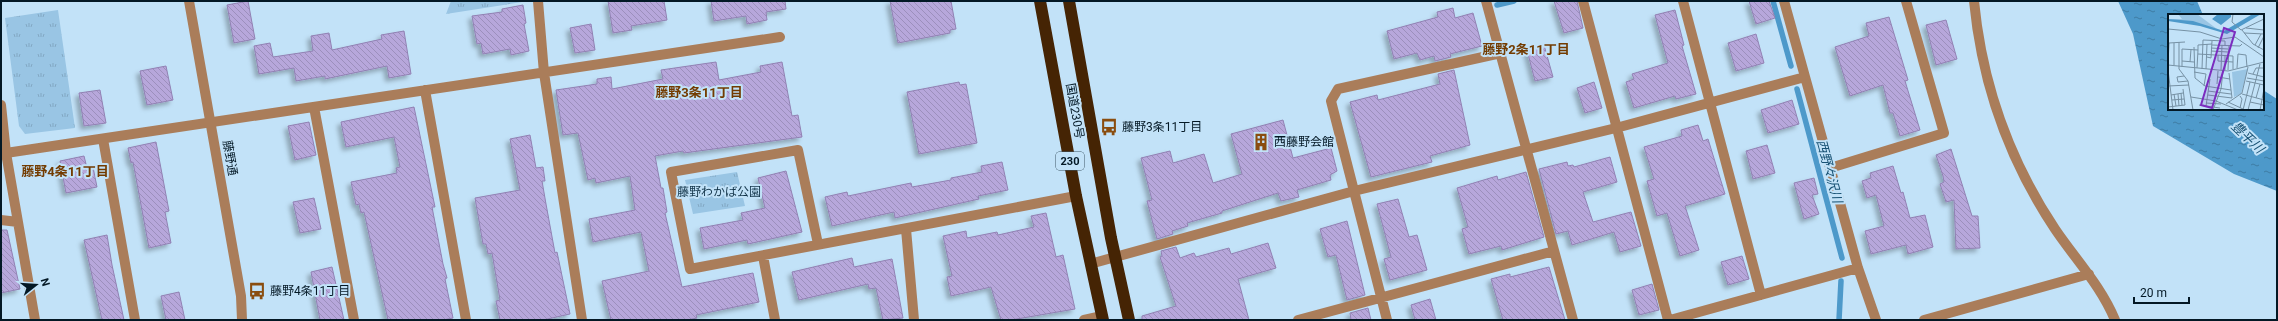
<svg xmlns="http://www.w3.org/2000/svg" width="2278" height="321" font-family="Roboto,'Noto Sans JP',sans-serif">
  <defs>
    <pattern id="park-tufts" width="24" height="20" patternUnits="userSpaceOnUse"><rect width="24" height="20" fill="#99c5e4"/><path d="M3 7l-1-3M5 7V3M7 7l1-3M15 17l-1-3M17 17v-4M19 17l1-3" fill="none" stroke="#82a8c3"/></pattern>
    <pattern id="water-ripples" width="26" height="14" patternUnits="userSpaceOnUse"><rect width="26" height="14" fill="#4d99ca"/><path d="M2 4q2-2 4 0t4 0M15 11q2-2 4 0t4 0" fill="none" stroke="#3e7ca4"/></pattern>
    <pattern id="building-back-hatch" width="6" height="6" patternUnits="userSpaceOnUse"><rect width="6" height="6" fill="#b7a7db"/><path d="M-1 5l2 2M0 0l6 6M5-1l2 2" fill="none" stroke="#9c8fbc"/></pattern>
    <filter id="shadow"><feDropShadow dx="-3.5" dy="3.5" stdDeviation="2" flood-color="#0004"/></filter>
  </defs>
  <rect width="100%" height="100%" fill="#c2e2f8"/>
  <path fill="url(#park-tufts)" d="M451,1H522V2L446,14Z
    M58,10L75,128L25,134L19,126L5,18Z
    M737,172L745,206L693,214L685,180Z"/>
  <path fill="url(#water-ripples)" d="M2118,1H2197L2203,15H2169V109H2263V90L2277,99V191L2234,174L2153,126L2133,34Z"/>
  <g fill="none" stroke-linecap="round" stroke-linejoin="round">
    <path stroke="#4d99ca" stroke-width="5.5" d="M1773,1L1791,66
      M1497,5L1514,1
      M1797,89L1842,258
      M1839,320L1841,281"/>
  </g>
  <path fill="url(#building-back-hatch)" stroke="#9181b3" filter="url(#shadow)" d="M248,1L255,39L234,43L227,5Z
    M608,1H664L667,20L631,26L632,30L613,33Z
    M711,1H785L786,9L766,12L767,20L747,24L746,16L714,21Z
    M890,1H951L956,29L950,30V33L898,43Z
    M1554,1H1577L1583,28L1564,33Z
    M1749,1H1769L1775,18L1756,24Z
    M523,5L526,23L524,24L529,51L511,55L510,49L483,54L481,43L477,44L472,16L502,12V9Z
    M1453,8L1455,18L1473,13L1482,46L1450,54L1451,57L1435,61L1434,56L1420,60L1417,53L1394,59L1387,31L1438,17L1437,12Z
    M1675,10L1684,45L1682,46L1696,94L1676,99L1675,96L1634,108L1626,82L1634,79L1632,74L1668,63L1655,15Z
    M1889,17L1908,80L1905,81L1920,130L1900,136L1893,113H1890L1883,85L1850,96L1835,47L1869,36L1866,23Z
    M1946,20L1957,59L1936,65L1926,25Z
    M591,24L595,50L575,53L570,28Z
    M404,31L411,74L389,78L387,66L325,79V76L296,81L294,68L259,74L254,46L270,43L273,57L313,51L311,36L329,33L332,50L382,39L381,35Z
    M1756,34L1764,63L1736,71L1728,43Z
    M1544,45L1553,77L1535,81L1527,50Z
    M716,62L719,80L761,72L760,66L782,62L792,116L798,115L802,137L684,153L683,151L655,156L661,188H663L667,212L665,213L682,287L753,273L759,302L696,315L697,318L687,320H611L602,281L649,271L641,232L593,242L589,219L635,210L630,176L596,183L595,178L588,180L578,133L563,135L556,90L597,84V79L611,77L612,89L663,79L661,70Z
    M166,66L173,100L147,105L140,71Z
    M1454,70L1470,145L1430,156L1432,162L1371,177L1350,102L1377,95L1378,100L1440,84L1438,74Z
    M959,82L960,85L966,84L977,143L919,154L907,92Z
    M1594,82L1602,108L1585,113L1577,88Z
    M100,90L106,123L84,126L79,93Z
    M1792,100L1799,124L1768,133L1761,110Z
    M414,107L435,207H432L443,264L447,278L445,279L453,318L443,320H388L364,212L361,213L359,204L356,205L351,182L397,173L396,168L400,167L394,137L346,147L341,122Z
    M1283,120L1293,158L1331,148L1337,171L1330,175L1331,180L1297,190L1299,197L1281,201L1278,193L1222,211V213L1187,223L1188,226L1172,231L1173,234L1157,239L1147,201L1152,200L1141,158L1170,151L1173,163L1204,154L1213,183L1242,174L1231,134Z
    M309,122L316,155L295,160L288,126Z
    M1698,125L1703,141L1708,139L1725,194L1685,206L1699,250L1680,256L1667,213L1657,216L1647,181L1654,179L1644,147L1682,136L1681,130Z
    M530,135L536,168L543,167L545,181H542L546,204L555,253L557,252L570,314L543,320H500L496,301L500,300L492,253L488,254L486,244H483L475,198L520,190L510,139Z
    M156,142L169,211L165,212L171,243L149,248L133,162L131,163L128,148Z
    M1767,145L1775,173L1753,179L1746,151Z
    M1951,149L1972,216H1978L1980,248L1956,249L1954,200L1946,202L1940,184L1944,182L1943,176L1936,155Z
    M84,156L87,168L93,167L97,187L66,193L60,161Z
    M1610,157L1617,182L1583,192L1593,222L1631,212L1641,246L1620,252L1614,232L1572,245L1568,231L1556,234L1539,169L1567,162L1568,166L1573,165L1574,167Z
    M1002,162L1008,190L978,196L979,199L917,213L895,218L894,212L832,226L825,197L847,192L848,196L911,183L912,187L951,180V178L982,172L981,166Z
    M1893,166L1901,193L1903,192L1910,218L1925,215L1933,247L1908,254L1906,245L1871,254L1865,231L1884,226L1876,195L1867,198L1862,181L1871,178L1870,173Z
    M786,171L802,232L748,244L747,240L704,249L700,228L743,220L741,213L765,208L758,178Z
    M1526,172L1544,237L1502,250L1501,246L1469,254L1462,229L1468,227L1457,188L1497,176L1498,180Z
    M1814,178L1818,194L1812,195L1819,214L1804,219L1794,183Z
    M314,198L321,229L300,233L293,202Z
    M1398,199L1409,237L1417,235L1427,270L1390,280L1384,259L1391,257L1377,204Z
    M1046,213L1056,257L1063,255L1075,309L1011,320H1001L991,287L951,296L947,277L952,276L943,236L966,231L967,238L997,232L998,235L1034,227L1031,216Z
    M1347,221L1365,295L1347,300L1336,255L1328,257L1320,229Z
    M1,230H7L20,289L1,293Z
    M107,235L112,265L124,320H102L84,240Z
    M1268,243L1276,268L1238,279L1249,320H1142V316L1176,306L1160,257L1162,256L1161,251L1176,247L1180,258L1194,253L1196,257L1229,248L1231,254Z
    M1742,256L1749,279L1728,285L1721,262Z
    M852,258L854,267L892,259L903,318L883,320L876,288L869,289L868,284L799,300L792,272Z
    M332,267L344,320H320L311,272Z
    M1549,267L1565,320H1503L1491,279L1510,274V277Z
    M1652,284L1659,310L1639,315L1632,290Z
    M179,292L185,320H166L161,296Z
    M1430,299L1436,320H1415L1411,305Z
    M1368,308L1371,320H1351L1350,313Z"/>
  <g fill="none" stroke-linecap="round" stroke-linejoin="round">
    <path stroke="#aa7d5a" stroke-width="10" d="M189,1L241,296L242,320
      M538,1L544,73L582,320
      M1486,1L1573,320
      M1583,1L1668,320
      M1683,1L1761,295
      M1784,1L1858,268L1876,320
      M1974,1C1982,84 2009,160 2055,229C2076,260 2101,286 2115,320
      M425,90L466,320
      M1,105L6,153L35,320
      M314,107L354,320
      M103,139L135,320
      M6,153L780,37
      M1830,168L1944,133L1906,1
      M1,220L18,222
      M906,229L914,320
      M818,244L798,150L671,172L690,269L1076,196
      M763,256L775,320
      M1090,264L1354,191L1616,128L1805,77
      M1084,320L1102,316
      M1298,320L1554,251
      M1387,320L1331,101L1338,89L1501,53
      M1670,320L1858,268
      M1924,320L2089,274"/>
    <path stroke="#452404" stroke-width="12" d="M1040,1L1076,196L1103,320
      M1069,1L1111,238L1129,320"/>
  </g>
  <defs>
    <g id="bus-bare" transform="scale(1.38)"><path d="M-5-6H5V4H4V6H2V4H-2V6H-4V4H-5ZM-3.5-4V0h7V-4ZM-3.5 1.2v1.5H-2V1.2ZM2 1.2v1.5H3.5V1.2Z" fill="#8a4d0f" stroke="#c2e2f8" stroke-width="2.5" paint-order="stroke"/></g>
    <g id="building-bare" transform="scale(1.38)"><path d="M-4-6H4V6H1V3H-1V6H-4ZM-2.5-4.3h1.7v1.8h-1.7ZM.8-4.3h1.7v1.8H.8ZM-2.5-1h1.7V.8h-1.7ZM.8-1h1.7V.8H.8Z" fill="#8a4d0f" stroke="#c2e2f8" stroke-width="2.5" paint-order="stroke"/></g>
  </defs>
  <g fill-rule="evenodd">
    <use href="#bus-bare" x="1109" y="127"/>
    <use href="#building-bare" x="1261" y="142"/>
    <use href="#bus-bare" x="257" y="291"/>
  </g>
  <g text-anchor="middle" stroke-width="4" stroke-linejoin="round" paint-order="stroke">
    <rect fill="#c2e2f8" stroke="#3c5564" stroke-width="1" x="1056" y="152" width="28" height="18" rx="3"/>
    <g font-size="11" font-weight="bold" fill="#031825">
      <text x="1070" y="165">230</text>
    </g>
    <g font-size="12" fill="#031825" stroke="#c2e2f8">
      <text transform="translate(1075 111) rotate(80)" y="4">国道230号</text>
      <text transform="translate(230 158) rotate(80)" y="4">藤野通</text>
    </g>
    <g font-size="12" fill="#031825" stroke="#c2e2f8" text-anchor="start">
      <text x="1122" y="131">藤野3条11丁目</text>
      <text x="1274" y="146">西藤野会館</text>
      <text x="270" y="295">藤野4条11丁目</text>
    </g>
    <g font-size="12" fill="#123449" stroke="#c2e2f8">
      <text x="719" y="196">藤野わかば公園</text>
    </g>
    <g font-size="13" font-weight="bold" fill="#723b00" stroke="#c2e2f8">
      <text x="1526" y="54">藤野2条11丁目</text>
      <text x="699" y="97">藤野3条11丁目</text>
      <text x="65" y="176">藤野4条11丁目</text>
    </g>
    <g font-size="13" font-style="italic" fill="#175173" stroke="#c2e2f8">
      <text transform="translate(2248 137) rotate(44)" y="5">豊平川</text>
      <text transform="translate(1830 171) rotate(75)" y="5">西野々沢川</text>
    </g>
  </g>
  <g transform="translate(2168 14)">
    <rect width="96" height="96" fill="#c2e2f8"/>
    <path d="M10,0H29L49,15L0,5H14Z" fill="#99c5e4"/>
    <path d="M80,55L73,80L66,83L64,58Z" fill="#99c5e4"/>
    <path d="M50,0H63V3L53,11L44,5ZM93,0L59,20L32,12L0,7V5L25,7L56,17L83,1Z" fill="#4d99ca"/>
    <path fill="none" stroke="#7691a4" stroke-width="1" d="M65,0L64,8L73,16L96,5M78,14L96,16M0,15L32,18L54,25L67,23L96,43M74,16L85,30L96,36M76,19L96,20M35,26L57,27V31M11,28V55L20,67L25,96M1,29L17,28M44,31L72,32L74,30M87,31L93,20M26,33L27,64L37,72L63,76M43,34L60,35M90,34L96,22M30,36V31L44,30M43,37L60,38M30,40L65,42V55M50,41V47L65,48M39,43L43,44L44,27M14,47L26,48M22,48L23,35M0,50L1,29M0,51L60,57L96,48M6,51V29M14,53V35L30,36L29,54M69,54L70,40L78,41L79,53M34,55L35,26M38,55L39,30M0,56L5,96M53,56L54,31M57,56V41M60,56L61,31M26,58L38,60L36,72M80,59L96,63M85,60L88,54H96M16,62L9,63L10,68L20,67M50,63L62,65M79,64L96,67M78,67L96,71M49,70L50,57M0,72L21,71M40,77L63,80M13,79L14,91M6,80L8,92M10,80L11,92M74,80L96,86M3,81L15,79M40,81L64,84L61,59M23,83L48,87L70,96M88,84L92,70M4,86L16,85M60,88L75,95M82,88L96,91M38,89L53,90M58,90L74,79L80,53M31,91L52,94M38,92L42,65M0,93L17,91L15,75M72,94L74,85L72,82M45,96L53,75L55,57M75,96L82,68M80,96L92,50M92,96L96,75"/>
    <path fill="#7b2cbf" fill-opacity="0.15" stroke="#7b2cbf" stroke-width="2" d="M56,14L67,18L44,94L33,91Z"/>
    <rect width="96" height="96" fill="none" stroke="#031825" stroke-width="2"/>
  </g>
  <rect width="2278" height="321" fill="none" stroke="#031825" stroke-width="4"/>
  <g transform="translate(36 285) rotate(73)" stroke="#c2e2f8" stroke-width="3" paint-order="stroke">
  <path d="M0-3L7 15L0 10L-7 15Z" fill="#031825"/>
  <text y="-6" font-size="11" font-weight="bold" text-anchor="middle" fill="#031825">N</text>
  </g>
  <path d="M2134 297v6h55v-6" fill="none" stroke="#031825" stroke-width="2"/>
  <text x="2140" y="297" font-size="12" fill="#031825" stroke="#c2e2f8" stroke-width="3" paint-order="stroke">20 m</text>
</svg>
